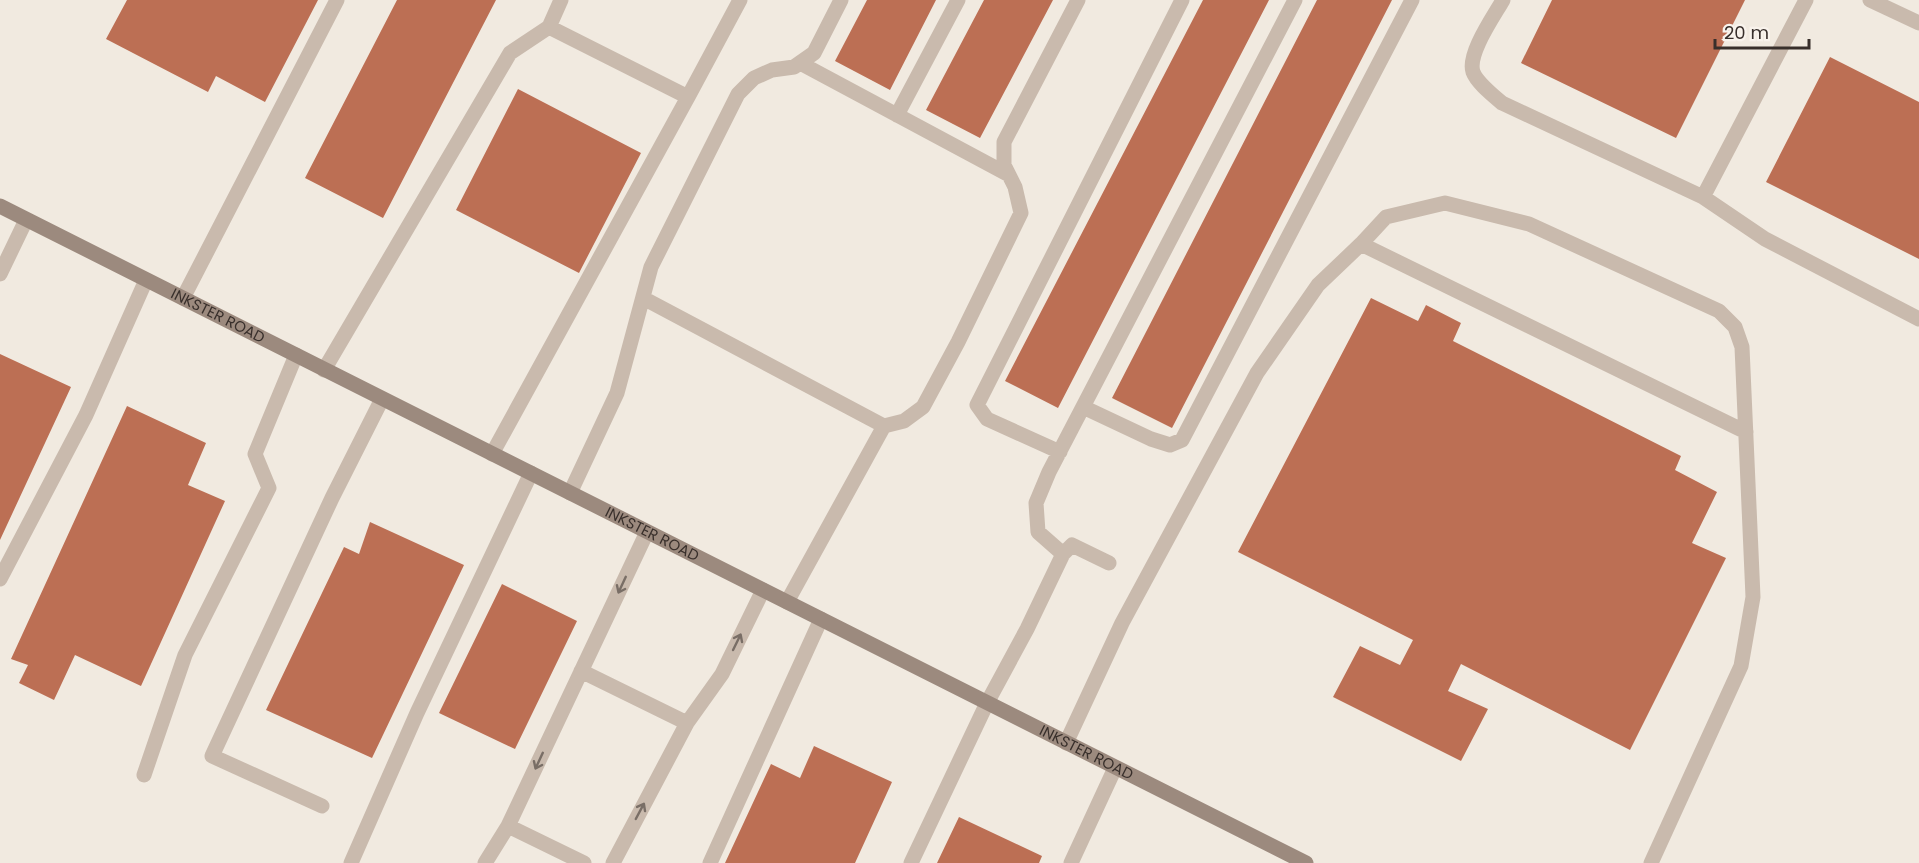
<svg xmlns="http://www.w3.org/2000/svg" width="1919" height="863" font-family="Poppins,sans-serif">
  <rect width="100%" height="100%" fill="#f1eae0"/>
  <path fill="#bc6f54" d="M127,0H318L265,102L216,76L208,92L106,39Z
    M397,0H496L383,218L305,178Z
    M867,0H936L890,90L835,61Z
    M984,0H1053L980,138L926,110Z
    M1203,0H1269L1058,408L1005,381Z
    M1317,0H1392L1172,428L1112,398Z
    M1552,0H1745L1676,138L1521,63Z
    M1830,57L1919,102V259L1766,182Z
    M518,89L641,153L579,273L456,210Z
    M1371,298L1418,321L1426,305L1461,323L1453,341L1681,456L1675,470L1717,492L1692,543L1726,558L1630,750L1461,664L1448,691L1488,709L1461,761L1333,697L1360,646L1400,665L1413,640L1238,552Z
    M0,354L71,387L0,540Z
    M127,406L206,443L188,485L225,501L141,686L75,655L54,700L19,683L28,665L11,659Z
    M370,522L464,565L372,758L266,710L344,547L359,554Z
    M502,584L577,621L515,749L439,713Z
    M814,746L892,782L855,863H725L771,764L800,778Z
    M959,817L1042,856L1039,863H937Z"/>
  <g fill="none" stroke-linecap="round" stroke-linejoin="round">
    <path stroke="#c9baad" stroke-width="15" d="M1503,0C1494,16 1467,54 1473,72C1477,83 1494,96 1502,103L1703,197
      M1806,0L1703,197L1765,239L1919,319
      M1870,0L1919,23
      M549,27L561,0
      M800,63L1009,175
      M688,97L740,0
      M897,115L958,0
      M1361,244L1746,432
      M0,274L26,220
      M183,298L337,0
      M643,298L884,426
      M324,370L510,53L549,27L688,97L492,454
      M1083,407L1151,439L1170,445L1182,440L1412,0
      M1060,452L987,419L977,405L1182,0
      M570,493L617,393L651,267L738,94L754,78L772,70L794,67L814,53L841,0
      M1063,554L1038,532L1036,503L1049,472L1295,0
      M0,579L86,415L146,280
      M787,602L884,426L904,421L923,407L958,342L1021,213L1015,187L1004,165V142L1078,0
      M581,671L687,723
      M1066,743L1122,623L1257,373L1318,285L1361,244L1386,217L1445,203L1529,224L1719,311L1735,327L1742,347L1753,597L1741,666L1651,863
      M144,775L185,655L269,488L255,454L296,355
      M322,806L212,756L332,498L382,399
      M508,826L584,863
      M351,863L417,713L531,473
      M485,863L508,826L647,532
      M613,863L687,723L722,674L763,590
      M710,863L821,619
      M911,863L987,703L1027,629L1063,554L1072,545L1109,563
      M1071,863L1115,768"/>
    <path stroke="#9c8a7e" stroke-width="15" id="s1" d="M0,206L1306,863"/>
  </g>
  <defs><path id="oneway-shaft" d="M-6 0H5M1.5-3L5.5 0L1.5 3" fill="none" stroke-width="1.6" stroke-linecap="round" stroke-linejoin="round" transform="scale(1.5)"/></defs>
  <g stroke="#796e66">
    <use href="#oneway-shaft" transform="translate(622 585) rotate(115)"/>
    <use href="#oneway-shaft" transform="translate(737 642) rotate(-64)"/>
    <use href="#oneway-shaft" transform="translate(539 761) rotate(115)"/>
    <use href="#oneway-shaft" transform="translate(640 811) rotate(-62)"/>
  </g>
  <g text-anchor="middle" stroke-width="6" stroke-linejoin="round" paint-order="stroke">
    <g font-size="15" fill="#382f2b" stroke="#f9f3ec">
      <text dy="5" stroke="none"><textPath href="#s1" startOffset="244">INKSTER ROAD</textPath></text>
      <text dy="5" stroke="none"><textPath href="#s1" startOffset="730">INKSTER ROAD</textPath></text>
      <text dy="5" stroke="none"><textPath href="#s1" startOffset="1216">INKSTER ROAD</textPath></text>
    </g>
  </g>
  <path d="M1715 39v9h94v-9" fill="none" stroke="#382f2b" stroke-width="3"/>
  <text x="1724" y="39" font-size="18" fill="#382f2b" stroke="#f9f3ec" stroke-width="4.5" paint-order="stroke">20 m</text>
</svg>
